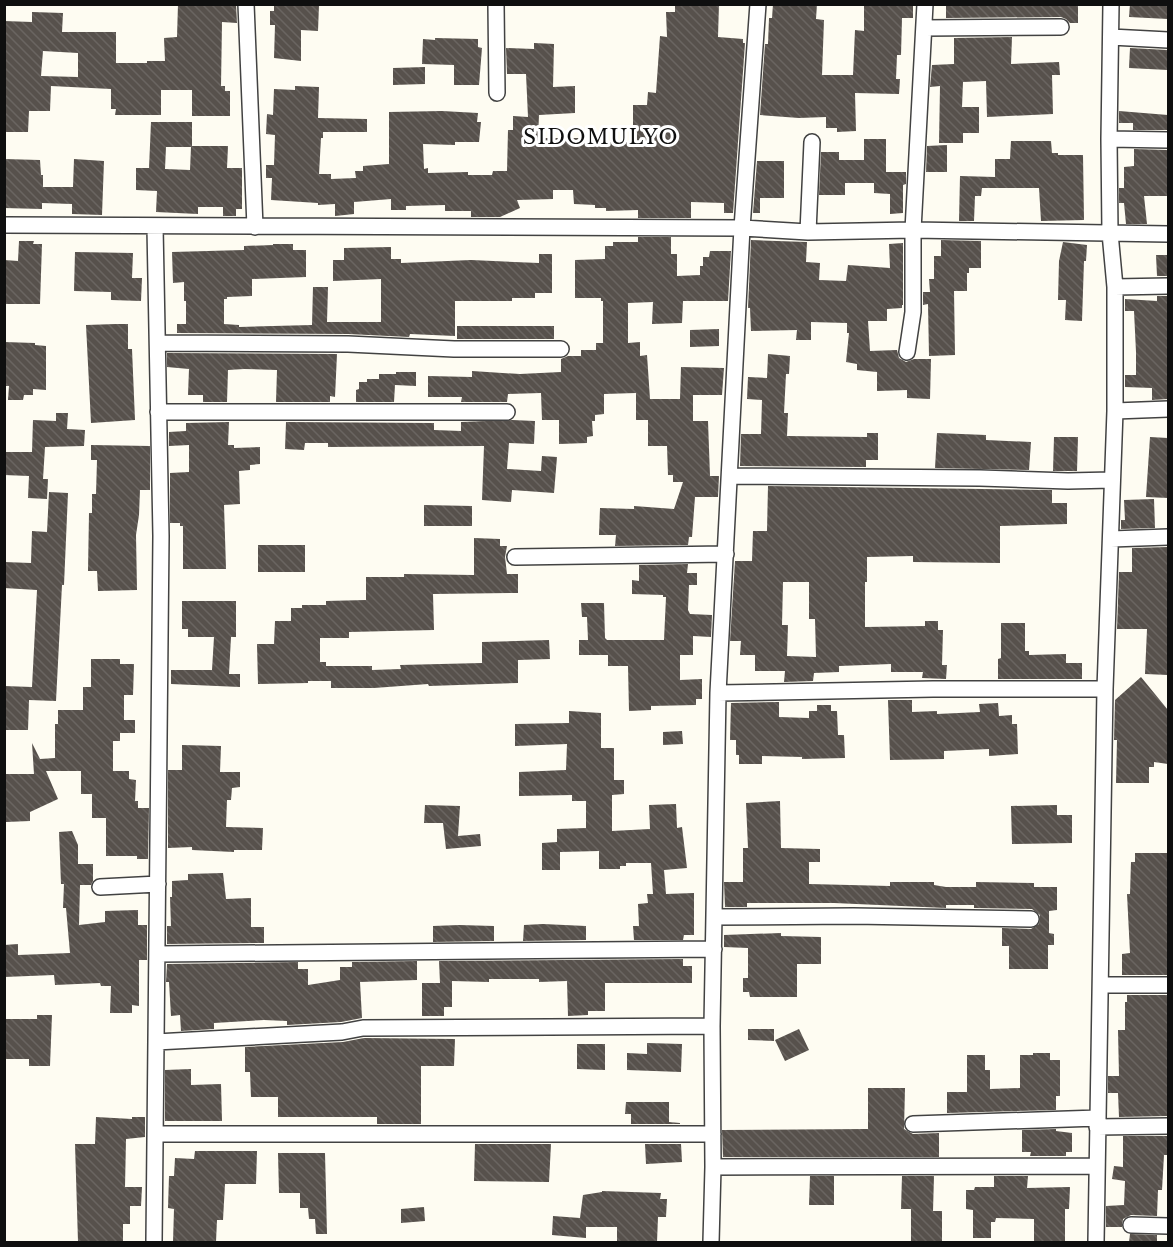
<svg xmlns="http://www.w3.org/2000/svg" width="1173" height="1247" font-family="'Libre Baskerville',serif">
  <defs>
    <pattern id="building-back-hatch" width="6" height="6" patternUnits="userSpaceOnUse" patternTransform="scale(1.5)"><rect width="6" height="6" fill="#57514c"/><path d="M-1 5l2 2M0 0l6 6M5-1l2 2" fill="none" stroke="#6a6561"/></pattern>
  </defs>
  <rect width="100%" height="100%" fill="#fefcf2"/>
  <path fill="url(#building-back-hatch)" fill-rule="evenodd" d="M178,4H236L237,23L222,22L221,86H225V91H230V116H192V90H161V115H115L116,109H111V89L51,86L50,111H29L28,132H4V21L32,22V12L63,13L62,32H116V63H147V61H165L164,38L177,37ZM43,51L78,53V77L41,76Z
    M274,4L319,5L318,31L301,30V61L274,58L275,25H270V11H274Z
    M675,4H719L718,37L743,39V43H745L733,213H724V203L691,202V218H638V210L606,211V208H595V205L574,204L573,190H553V199L517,200L520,208L500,217H471V211H445V205L406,206V210H391V199L354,202V214L335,216V204L318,205V203L271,200L272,178H266V165H274L275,135L266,134L267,114L273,115L274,89L295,90V86L319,87L318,118L367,119V132H323V138H321L319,174H331V179L356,178L355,171H363V166L389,164V112L442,111L478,113L477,122H481L479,142H455V145L423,144L424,169L428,168V173L468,172V175H492L493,171H507L508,130H513V116L528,117L526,74H507L506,48L534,49V43L554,44L553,87L575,86V113L539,115L538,138H579V142H633V105H647L648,92L656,93L660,36L667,37L666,12H675Z
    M773,4H817L816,19L824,20L822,75H853L855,30L864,31V4H913V18H902L901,55H897L896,79H900L899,94L855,93L856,131L837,132V128H826V117L799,118L760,115L765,44H768L769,18H772Z
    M946,4L1078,5V23H1070L1066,19L1061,17L946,18Z
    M1130,4H1168V19L1129,17Z
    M1012,37L1011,64L1059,62L1060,75H1052L1053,114L987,117L986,81L963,82L962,107H979V133H963V143H939L940,86L930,87L932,65L954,64V38Z
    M435,38L478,39V47L482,48L479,85H454V65L422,64L423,39L435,40Z
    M1130,48L1168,50V70L1129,68Z
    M425,67V84L393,85V68Z
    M1119,111L1168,115V130H1133V123H1119Z
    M151,122H192V146H228L227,168H242V209H236V216H223V207H198V214L156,212L157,191L136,190V168H149ZM166,147H191L190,170L165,169Z
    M864,139H886V172H906V184L903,185V213L890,214V194L874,193V183H845V195H819L821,152H839V160H864Z
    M1011,141H1051L1052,153H1058V155H1083L1084,220L1041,221L1039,188H982L981,196H975L974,221H959L960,176L995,177V159H1010Z
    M947,145V172H926L927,146Z
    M1134,149L1168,150V196H1144L1147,224H1126L1124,203H1119V188H1124V167L1134,166Z
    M4,159L40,160L41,175H43V187H73L74,159L104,161L102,215L72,214V204L42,203V209L4,208Z
    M757,161H784V198H760V213H753Z
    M638,237H671V254H677V276L700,275V266H703V257H709L710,251H731L728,301H683L682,323L652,324L653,302L628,303V343L640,342V356L647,355L650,399H680L681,367L724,368L722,395H693V421H708L710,476H719L718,497H695L692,537H689L688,545L615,546L616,535H599L600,508L634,509V506L674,509L683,482H673V475H668L667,446H648V420H636V393L604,394V414L595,415V421H592L593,436L587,437V443L559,444V420H542L541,393L508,394L507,402H461L462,397H428V376L472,377V371L520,374L561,372V359L568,356H581V350H596V343H603V301H601V298H575V260L605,259V246H613V242H638Z
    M751,240L807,242L806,262L820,263L819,280L846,281L848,265L890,268L889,244L903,243V305H902V308L887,309V321H868L870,351L897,350L899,358L906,362L914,359H931L930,399L907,398V390L877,391V372L857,370V364L846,362L849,333H847V323L811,322V340H796L797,330L751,331L750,308H748Z
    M941,240L981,241V268H969V273H967V291H954L955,355L929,356L928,304L923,305V292H930L929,279H934V256H941Z
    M19,241H34L33,244H42L40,304H4V260L18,261Z
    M1063,242L1087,245L1086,261H1084L1082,321L1065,320L1066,300H1058L1059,261Z
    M273,244H293V250H306V277L252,279V296L227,297V299H224V324L239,325V327L312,325L313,287H328L327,322H381V279L333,281V260H344V248L391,247V259H401V263L471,260L539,263V254H552V293H535V298H512V301H455V336L410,334L409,337L348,334L177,333V324H186V301H184V282L173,283L172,252L244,250V246L273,245Z
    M75,252L133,253L132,278H142L141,301L111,300V292L74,291Z
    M1156,255H1168V276H1157Z
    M1157,296H1168V399L1152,400V388L1125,387V375H1136V352L1134,311H1125V299L1157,301Z
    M116,324H128V349H132L135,420L91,423L86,325Z
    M457,326H554V339H457Z
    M719,329V346L690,347V330Z
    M4,342L35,343V345L46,346V390L33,389V395H24L23,400H8L9,386H4Z
    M167,353L337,354L335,397L330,396V402H276L277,370L244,369L228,370L227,402H203V395H188L189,369L167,367Z
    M768,354L790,356L789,374H786L784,413H788L787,436L867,437V433H878V460H866V467L740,466L741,434H761L762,400L747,399L748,377L767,378Z
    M396,372H416V386L395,385L394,402H356V390L359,389V382H367V379H379V374H396Z
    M56,413H68L67,429L85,430L84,446L45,447L43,479H48L47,499L28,498L29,476L4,475V452H32L33,420L56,421Z
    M512,420L535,421L534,444L509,443L507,469L541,471L542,456L557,457L554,493L512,490L511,502L482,500L484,446L328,447V443H305L304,450L285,449L286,422L434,423V430L461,431V422Z
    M229,422L228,445H234V448L260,447V464L250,465V470L239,471L240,504L224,505L226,569H183V526H180V523H170V473L189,472V445L169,446V432L186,431V423Z
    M937,433L986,435V440L1031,442L1029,470L935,468Z
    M1054,437H1078L1077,471H1053Z
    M1150,437L1168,438V498L1146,497Z
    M91,445L150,446V490H140L139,515L136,535L137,590L98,591L97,571H88L89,513H92V494H96L97,460H91Z
    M768,486L1052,490V503H1067V524L1000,526V563L913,562V556L867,557V582H865V627L925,626V621H938V630H943L942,665H947L946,679L922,678L923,672H891V664L839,666V672L814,673L813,681L784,682L785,671H755V655H740L741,641H730L735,561H752L753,531H767ZM783,582H809V619H815L816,657L787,656L788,625H782Z
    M49,492L68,493L64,585H62L56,701L29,700L28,730H4V686L32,687L37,590L4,588V562L31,563L32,531L47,532Z
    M1154,499L1155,528L1121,529V520H1125L1124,500Z
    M424,505L472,506V526H424Z
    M474,538L500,539V546H507L505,557L507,574H518V593L433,594L434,630L349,632V638H320V662H326V666H372V670L401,669L400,665L482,663V642L549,640L550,659L518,660V683L429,686L428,684L374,688H331V681H308V683L258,684L257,644H274L275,621H291V608H302V605H326V601L366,600V577H404V574L474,575Z
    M258,545H305V572H258Z
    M1168,547V675L1145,674L1147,629H1117L1119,572H1132V548Z
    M688,564L687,573H697V585H689L688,610L690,614L712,615L711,637L693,636V655H680V680L702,679V699H696V705L651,706V710L629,711L628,666H608V655H579V640H588L587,617H582L581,603H604L605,638L607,640H664L666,597H663V595L632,594V580L639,581V565Z
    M182,601H236V637H231L229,674H240V687L171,684V670H212L214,637H188V629H182Z
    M1001,623H1025V651H1029V655L1066,654V663H1082V679H998V659L1001,658Z
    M91,659H120V664H134L133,695H124V720H135V733H120V741H113V771H129V779L136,780L135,801H138V808H149L148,859H137V856H106V818H92V794H81V771H46L58,799L30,812V821L6,822L4,774H34L32,743L40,759L55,758V724H58V710H83V687H91Z
    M1141,677L1168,710V764L1154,762V767H1149V783H1116L1117,740H1114L1115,700Z
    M888,700H912V712L937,711V714L980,712L979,704L998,703L999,716L1012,715V724H1017L1018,754L989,756V749L944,751V759L890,760Z
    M779,702V717L809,718V711H817V705H831V711H837L838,735H844L845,758L802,759V757L762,756V764H739V755H736V740H730L731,703Z
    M569,711L601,713V748H614V780H624V794L612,795V831L650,829L649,805L676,804L677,828L682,827L687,868L664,870L666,894L694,893V935H684L683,940H634L633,926H639L638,904L648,903L647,894H653L651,863H626V866H620V869H599V851L560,852V870H542V843L557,842V829L586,828V801H572V795L519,796V772L566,770L567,744L515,746V724L569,723Z
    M682,731L683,744L663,745V732Z
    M182,745L221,746L220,772H240V787L232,788L231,800H227L226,827L263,828L262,850H234V852L192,850V847L168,848V770H182Z
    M780,801L781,848L820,849V862H809V884L890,886V882H934V885L946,887H976V882L1034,883V887H1057V910L1049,911V933L1054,934V945H1048V969H1009V946H1002V928L1031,929L1039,924L1040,915L1032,909L974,908V905H946V908L834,903H747V907H725L724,882H743V848H748L746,803Z
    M425,805L460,806L458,836L480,834L481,846L446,849L443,823H424Z
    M1057,805V815H1072V843L1012,844L1011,806Z
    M72,831L78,845V864H93V881L91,885H80L79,925L105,922V911L138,910V925H147V960H139V1006L132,1005V1013H110L111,986H101L100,983L55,985L54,975L4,977V945L18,944V955L70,953L66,908H63L64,884H61L59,832Z
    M1135,853H1168V975H1122V954L1130,953L1127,894H1130L1131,862H1135Z
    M223,873L226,899L251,898V927H264V943L167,944V926H171L170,897H172V881L188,880V874Z
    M543,924L586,926V940L523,941L524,925Z
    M459,925L494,926V941L433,942V926Z
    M781,933V936L821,937V964H797V997H750L749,992H743V978H748V948L724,947V935Z
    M683,959V966H692V983H605V1011H588V1015L568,1016L567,981L539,982V979H489V982L452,981V1007H444V1016H422V983H440L439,961Z
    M417,961V980L360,982L362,1018L341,1022L287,1025V1021L264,1020L214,1023V1029L181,1031L180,1015L171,1016L169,982H166L167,964L298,962V969H308V985L340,980V967H352V962Z
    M1127,995H1168V1116L1119,1117L1118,1093H1108V1076H1119L1118,1030H1125V1002H1127Z
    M37,1015H52L50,1066H29V1059H4V1019H37Z
    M748,1029H774V1041L748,1040Z
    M799,1029L809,1050L785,1061L775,1040Z
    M364,1038L455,1039L454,1066H421V1124H377V1117H278V1097H251L250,1072H245V1047L343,1042Z
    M647,1043L682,1044L681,1072L627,1070V1053L647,1054Z
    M577,1044H605V1070L577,1069Z
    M1033,1053H1050V1060H1060V1096H1056V1110L947,1113V1092H967V1055H985V1070H990V1089L1020,1088V1055H1033Z
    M191,1069V1085L221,1084L222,1121H165V1070Z
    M868,1088H905L904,1129L913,1134L939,1133V1157H723L722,1130L868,1129Z
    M626,1102H669V1122L680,1123V1124H631V1114H625Z
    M96,1117L132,1119V1117H145V1137L126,1139L125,1187H142L141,1206H130V1224H123V1242H78L75,1144H95Z
    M1056,1129V1131L1072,1133V1152H1066V1156H1030L1031,1152H1022V1130Z
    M1123,1136H1168V1155H1164L1162,1190H1158L1157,1216L1131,1215L1123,1219L1122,1227H1106V1206L1124,1205L1125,1181L1112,1179L1114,1166L1123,1167Z
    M475,1144H551L549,1182L474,1181Z
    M645,1144H681L682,1162L646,1164Z
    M195,1151H257L256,1184H225L223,1220H217L216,1242H173L174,1209L168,1208L169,1176H174L175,1158L194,1159Z
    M278,1153H325L327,1234H316L315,1219H309L308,1208H300V1193H279Z
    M810,1176H834V1205H809Z
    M902,1176H934L933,1211H942V1242H911V1209H901Z
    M994,1176H1028L1027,1188L1070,1187L1069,1209H1065V1241H1034V1219L996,1218L995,1222H991V1238H973V1210L966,1209V1190H974L975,1187H994Z
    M602,1191L661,1193L660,1199H667L666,1217H658L657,1242H617V1227H586V1238L552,1235L553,1216L580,1218L583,1195L602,1192Z
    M424,1207L425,1221L401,1223V1209Z
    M1130,1234L1157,1235V1242H1129Z"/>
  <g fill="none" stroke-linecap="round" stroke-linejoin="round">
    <g stroke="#424242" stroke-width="18">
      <path id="street" d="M246,4L255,227
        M496,4L497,93
        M924,28L1061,27
        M1111,37L1168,40
        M1109,139L1168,140
        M4,225L742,228L808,232L913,230L1168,234
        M808,232L812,142
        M1115,287L1168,286
        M158,343L348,344L454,349H561
        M907,352L913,312V230L925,4
        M1115,411L1168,409
        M158,412H507
        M730,476L980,478L1068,481L1112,480
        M1111,539L1168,537
        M515,557L726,554
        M718,693L933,689H1105
        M100,887L158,884
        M714,917L853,916L1031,919
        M158,954L714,949
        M1101,985H1168
        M156,1042L342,1032L363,1028L712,1026
        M913,1124L1098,1118
        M1097,1127L1168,1126
        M155,1134H713
        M713,1167L1097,1166
        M1131,1225L1168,1226
        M154,1242L161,536L155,227
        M711,1242L713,1167L712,1026L718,693L742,228L758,4
        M1096,1242L1105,689L1115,411V287L1110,233L1109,139L1111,4"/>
    </g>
    <use href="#street" stroke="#fff" stroke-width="15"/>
  </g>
  <g text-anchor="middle" stroke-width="6" stroke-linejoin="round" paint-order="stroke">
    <g font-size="20" letter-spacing="1.5" fill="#0f0f0f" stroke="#fff">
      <text x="601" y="144">SIDOMULYO</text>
    </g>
  </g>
  <rect width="1173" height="1247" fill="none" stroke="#0f0f0f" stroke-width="12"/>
</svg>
